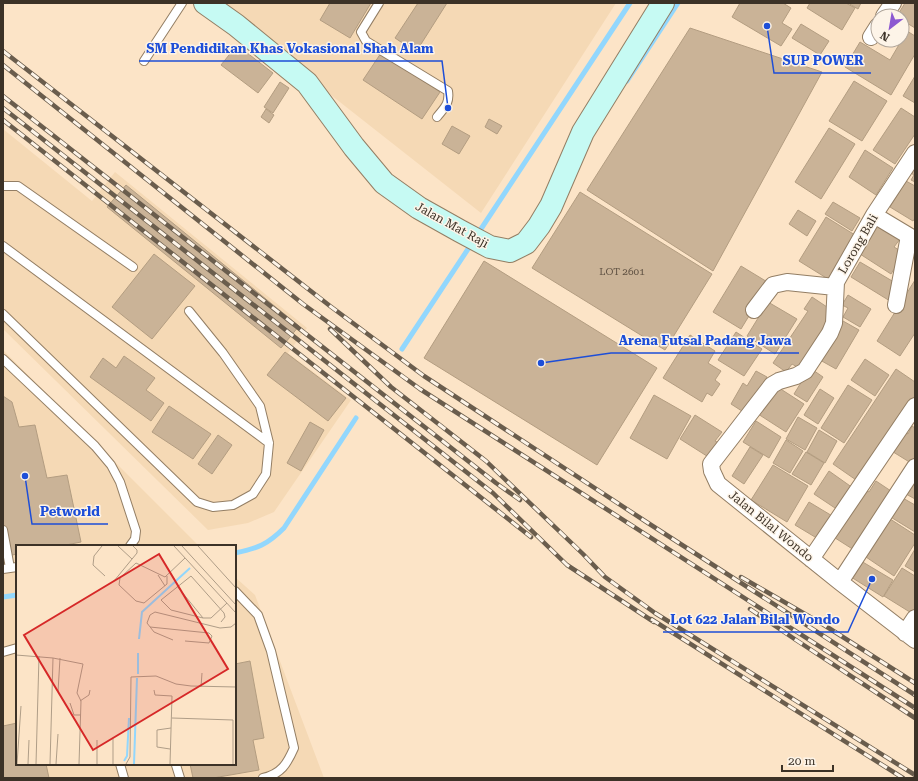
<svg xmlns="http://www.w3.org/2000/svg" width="918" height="781" font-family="'Roboto Serif',serif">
  <rect width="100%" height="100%" fill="#fce4c7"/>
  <path fill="#f5d9b5" d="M214,3H616L481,213Z
    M3,129L92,201L115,172L307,328L288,353L351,400L274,512L248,523L208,530L3,329Z
    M3,350L199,546H17V764H235V577L255,595L324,778H3Z"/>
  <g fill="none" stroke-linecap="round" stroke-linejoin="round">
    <path stroke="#92d7fd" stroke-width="5" d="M627,81L678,3
      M477,235L630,3
      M402,349L472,243
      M235,553C258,548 267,545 284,528L356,418
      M3,597L17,595"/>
  </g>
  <path fill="#cab397" stroke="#b39d81" d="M330,3H371L350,38L320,20Z
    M418,3H447L416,52L395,38Z
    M740,3H783L791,8L782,23L792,29L781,46L732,17Z
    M810,3H846L855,8L842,30L807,8Z
    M848,3H861L858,9Z
    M905,3H915V28L902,20V16H897Z
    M801,24L829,41L820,55L792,38Z
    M690,28L822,72L713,271L587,190Z
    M907,31L915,36V54L891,95L845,67L860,42L890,60Z
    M237,45L273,73L258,93L221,65Z
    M381,53L440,92L422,119L363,80Z
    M915,76V103L903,96Z
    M854,81L887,101L862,141L829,121Z
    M280,82L289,88L273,113L264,107Z
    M901,108L915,117V134L895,164L873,150Z
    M266,109L274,115L269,123L261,117Z
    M489,119L502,126L497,134L485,127Z
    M452,126L470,136L459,154L442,144Z
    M829,128L855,144L821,199L795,182Z
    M865,150L893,168L876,195L849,177Z
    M915,166V182L911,180L914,175L911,173Z
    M906,181L915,186V218L913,221L890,207Z
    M126,185L299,326L281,348L107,207Z
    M580,192L712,274L665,350L532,268Z
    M833,202L860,218L852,231L825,214Z
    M798,210L816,221L807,236L789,224Z
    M826,217L855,235L828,279L799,261Z
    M878,225L900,239L894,247L904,253L891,274L860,254Z
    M154,254L195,286L152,339L112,307Z
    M484,261L657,368L597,465L424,358Z
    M860,262L899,285L890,301L851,277Z
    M741,266L769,283L741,329L713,312Z
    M915,280V333L900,356L877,341Z
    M848,295L871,309L860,327L843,317L848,308L842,305Z
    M812,297L833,311L822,329L824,331L799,368L792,364L786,372L773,363L808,311L804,309Z
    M768,302L797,319L775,354L747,336Z
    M843,321L859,330L836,369L820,360Z
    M736,332L762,349L744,376L718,360Z
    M690,335L715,351L708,363L721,371L715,380L720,384L712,396L707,393L702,402L663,378Z
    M285,352L346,398L328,421L267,375Z
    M124,356L155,378L146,390L164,403L151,421L90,377L103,358L116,368Z
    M865,359L889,375L875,396L851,380Z
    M810,368L823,377L807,402L794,394Z
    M896,369L915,382V397L859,482L833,464Z
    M756,371L767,377L745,413L731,404L743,383L747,386Z
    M848,385L872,400L844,443L821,428Z
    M776,386L804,404L786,432L758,414Z
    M820,389L834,398L818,424L804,415Z
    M654,395L691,416L667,459L630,438Z
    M3,396L12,402L19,427L35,425L47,478L67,475L81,542L61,546H17V554L3,557Z
    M169,406L211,434L193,459L152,432Z
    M695,415L722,432L715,441L719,443L710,458L680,439Z
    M798,417L817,428L805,450L786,439Z
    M756,421L781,437L769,458L743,442Z
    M310,422L324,430L301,471L287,463Z
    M912,426L915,428V457L911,463L890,450L902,430L908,434Z
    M819,430L837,441L825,463L807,452Z
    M218,435L232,445L212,474L198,464Z
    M786,440L803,451L790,473L773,463Z
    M750,447L763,455L744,484L732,476Z
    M806,452L824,463L811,485L792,474Z
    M773,465L808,486L787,522L751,500Z
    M829,471L853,488L838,510L814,494Z
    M915,478V499L906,494Z
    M876,481L891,491L854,550L832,536L862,488L869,492Z
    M901,497L915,505V532L889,516Z
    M809,502L834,517L820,540L795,525Z
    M887,517L915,535V543L894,576L863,555Z
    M915,549V572L905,566Z
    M861,561L893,580L883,597L851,577Z
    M902,568L915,576V611L913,614L884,596Z
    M250,661L264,738L253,740L259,770L213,778H193L190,764H235V664Z
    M17,723V764H46L49,778H3V726Z"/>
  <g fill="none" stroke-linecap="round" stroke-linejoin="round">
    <g stroke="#937e64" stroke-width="10">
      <path id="lane" d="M379,3L361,32L366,41L374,46L448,91C450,104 444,108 437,117
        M144,61L182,3
        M3,186H18L133,267
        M3,246L269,443
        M3,314L197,502L213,507L233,505L253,494L266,474L269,443L260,406L223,353L189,311
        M3,359L95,446L111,465L120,482L136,531L135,539L130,546
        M3,530L10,568
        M3,569L17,567
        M235,591L258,615L271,651L294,748C287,764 281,774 263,778
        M3,652L17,648
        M120,764L124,778
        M176,765L180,778"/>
    </g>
    <g stroke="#937e64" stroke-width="18">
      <path id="street" d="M884,16L893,3
        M871,37L878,26
        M915,153L874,215L836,282L834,323L830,333L805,371L796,376L779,381L772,385L711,464L712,471L718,484L840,582L915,640
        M874,215L909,236L896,305
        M754,310L773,285L787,282L835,287
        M811,559L915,406
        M840,582L915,467
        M905,633L915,618"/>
    </g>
    <g stroke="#937e64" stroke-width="24">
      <path id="secondary" d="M205,3L236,25L307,83L354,147L384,183L419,208L460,231L490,247L510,251L526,243L539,226L551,206L583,132L663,3"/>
    </g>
    <use href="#lane" stroke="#fff" stroke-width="8"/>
    <use href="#street" stroke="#fff" stroke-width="16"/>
    <use href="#secondary" stroke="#c6faf3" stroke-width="22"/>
    <g stroke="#6a5d4d" stroke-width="4.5">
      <path id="rail" d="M3,51L330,306L424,376L648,523L915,695
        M3,65L303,304L420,389L915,708
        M3,96L496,483L520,500
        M3,108L493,493L567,565L654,622
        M3,120L531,537
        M330,329L391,387L486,461L583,554L605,577L655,613L915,775
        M741,577L824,625L915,683
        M750,609L796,640L915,718
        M651,619L903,778"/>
    </g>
    <use href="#rail" stroke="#fdf4e8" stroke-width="3" stroke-dasharray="9" stroke-linecap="butt"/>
  </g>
  <g text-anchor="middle" stroke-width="3" stroke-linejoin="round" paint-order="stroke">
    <g font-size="10" fill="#605243">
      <text x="622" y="275">LOT 2601</text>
    </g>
    <g font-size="12" fill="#3c3227" stroke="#fdf4e8">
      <text transform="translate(452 225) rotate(29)" y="4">Jalan Mat Raji</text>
      <text transform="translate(858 244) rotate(-60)" y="4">Lorong Bali</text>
      <text transform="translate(771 526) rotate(39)" y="4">Jalan Bilal Wondo</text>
    </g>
  </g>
  <g transform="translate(16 545)">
    <rect width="220" height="220" fill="#fce4c7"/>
    <path fill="none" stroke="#92d7fd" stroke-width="2" d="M123,94L126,67L174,23M122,129V108M108,216L111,211L113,173M118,219L121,133"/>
    <path fill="none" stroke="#af9d87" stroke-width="1" d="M86,1L78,11L77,20L89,31M102,1L116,14M158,1L220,68M166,1L220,60M182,1L220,43M142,30L149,41M151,31V39L128,58L120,56L103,40L104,33L120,18L149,32L169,13M98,36L121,8V5L117,1M161,41L187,73H195L211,58M187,73L155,65L145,55L175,31L208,68L209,72L205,77M134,82L193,88L196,91L193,98L169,96M157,95L138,87L131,78L134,70L139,67L204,83L215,82L220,78M0,110L37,113L67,119L61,148L65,156L63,219M185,142L186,128M138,145L139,150L156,151L154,219M42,147L44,113M64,156L73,150L74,145M54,158L58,170H65M156,173L217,175V219M154,204L141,202V185L155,183M1,219L5,161M12,219L13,195M20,219L23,111M34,219L37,113M40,219L42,189M81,219V195M97,219V194M110,219L114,212L115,132L140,131L160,139L175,141L220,142"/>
    <path fill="#d62828" fill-opacity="0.15" stroke="#d62828" stroke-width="2" d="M143,9L212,124L77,205L8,90Z"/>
    <rect width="220" height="220" fill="none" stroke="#3c3227" stroke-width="2"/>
  </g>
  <path fill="none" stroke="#1d4ed8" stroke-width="1.5" d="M448 108L442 61H139M767 26L774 73H871M541 363L611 353H799M25 476L32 524H108M872 579L848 632H663"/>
  <g fill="#1d4ed8" stroke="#fdf4e8" stroke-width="1.5">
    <circle cx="448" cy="108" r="4"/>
    <circle cx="767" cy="26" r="4"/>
    <circle cx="541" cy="363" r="4"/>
    <circle cx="25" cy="476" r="4"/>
    <circle cx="872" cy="579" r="4"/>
  </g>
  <g font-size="13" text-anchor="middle" font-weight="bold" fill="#1d4ed8" stroke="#fdf4e8" stroke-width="3" stroke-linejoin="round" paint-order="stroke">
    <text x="290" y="53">SM Pendidikan Khas Vokasional Shah Alam</text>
    <text x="823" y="65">SUP POWER</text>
    <text x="705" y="345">Arena Futsal Padang Jawa</text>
    <text x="70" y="516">Petworld</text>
    <text x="755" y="624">Lot 622 Jalan Bilal Wondo</text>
  </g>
  <rect width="918" height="781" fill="none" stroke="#3c3227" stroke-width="8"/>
  <g transform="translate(890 28) rotate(211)"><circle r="19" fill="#fdf4e8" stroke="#b0a69b"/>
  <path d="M0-3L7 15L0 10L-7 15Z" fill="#8c58d1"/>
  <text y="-6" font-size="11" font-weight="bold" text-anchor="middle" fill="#3c3227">N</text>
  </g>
  <path d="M782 765v6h51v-6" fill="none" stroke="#3c3227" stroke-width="2"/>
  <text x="788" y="765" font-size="12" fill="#3c3227" stroke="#fdf4e8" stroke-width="3" paint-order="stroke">20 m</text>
</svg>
